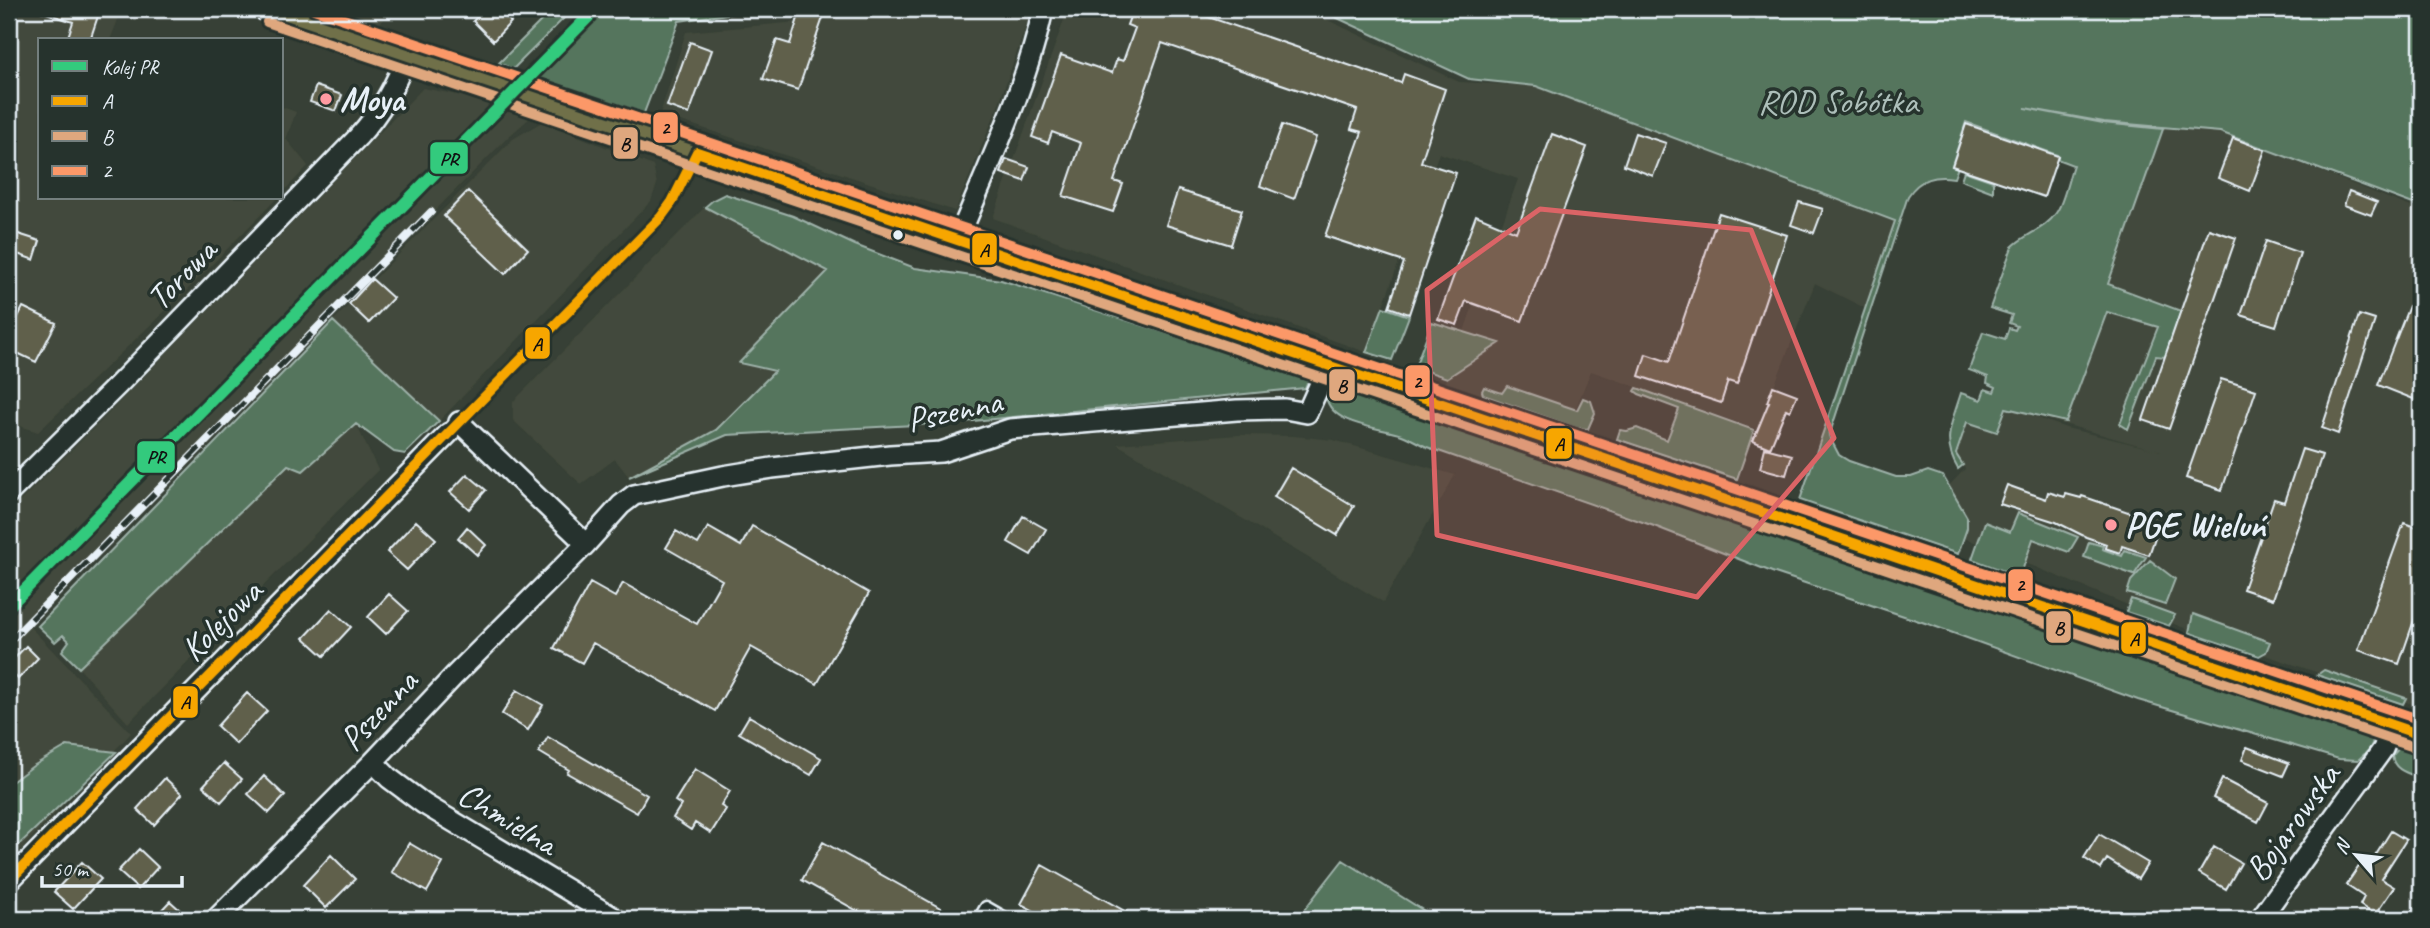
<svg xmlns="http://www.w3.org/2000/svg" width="2430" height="928" font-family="Caveat,sans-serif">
  <rect width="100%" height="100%" fill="#374036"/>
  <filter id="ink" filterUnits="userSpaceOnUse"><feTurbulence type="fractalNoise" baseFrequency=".0143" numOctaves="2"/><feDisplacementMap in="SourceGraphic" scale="14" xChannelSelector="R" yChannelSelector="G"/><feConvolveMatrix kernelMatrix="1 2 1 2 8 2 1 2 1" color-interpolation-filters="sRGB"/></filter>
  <g filter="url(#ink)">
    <path fill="#434a3c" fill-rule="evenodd" d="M9,9H122L110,40H40V198H277L187,290L38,432L9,422Z
      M321,9H394L375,28Z
      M946,9H1032L997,109L955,211L660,114L686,32Z
      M1068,9H1304L1459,82L1536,86L1895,221L1865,308L1815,283L1757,429L1591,371L1569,424L1446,382L1518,179L1439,153L1366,352L993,218Z
      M423,88L478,99L532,116L508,137L337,309L30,627L131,733L9,862V512L104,418Z
      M282,107L296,112L286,139L308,166L282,193Z
      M542,122L653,166L657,184L651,201L439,421L333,321L513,139Z
      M2104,122L2220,132L2421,211V707L2179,626L1933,525L1944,491L1965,469L1956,454L1967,422L1997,432ZM2021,412L2160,451H2161L2066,428Z
      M705,207L829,271L739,362L776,371L716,430L629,477L615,459L581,484L513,420V402Z
      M356,424L378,470L128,723L79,668L288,464L303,471Z
      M1239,435L1293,436L1333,440L1455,475L1383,602L1117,444Z"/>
    <path fill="#55745d" stroke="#9eb2aa" stroke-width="2" d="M553,9H573L513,69L499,63Z
      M602,9H762L679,21L644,113L604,100L602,106L529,82Z
      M1318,9H2421V207L2220,132L2104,122L2025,108L2103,123L2163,129L2108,284L2181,311L2165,357L2156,356L2128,429L2120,424L2158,327L2107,312L2066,422L2006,408L1997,432L1967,422L1956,454L1963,465L1958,469C1941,441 1952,422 1961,393L1981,400L1985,389L1994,392L1996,387L1987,383L1988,377L1969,370L1983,332L2005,339L2009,328L2015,330L2017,326L2009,323L2012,315L1990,308L2012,247C2025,234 2046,229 2056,213C2064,202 2068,179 2073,165L2057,159V155L1966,122L1952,165L1958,167L1954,178C1934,175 1920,178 1908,196L1829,436L1839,455L1849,461L1896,477H1911L1928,471L1943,476L1967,517V528L1958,554L1800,500L1895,221L1536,86L1469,79Z
      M1964,171L1993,181V192L1961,180Z
      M725,194L793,216L855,245L915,268L1001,280L1306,378L1308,381L1305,388L953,423L727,435L629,477L716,430L775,371L739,363L828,271L705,207L713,200Z
      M1383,307L1409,316L1392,360L1366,352Z
      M333,321L439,421L405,454L394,452L356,424L303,471L288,465L79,668L62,651L69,641L63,635L55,642L38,626Z
      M1432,322L1500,343L1447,378L1415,367Z
      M1332,386L2373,736C2374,748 2365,753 2358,760L2339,759L2138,700L1931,625L1772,572L1654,526L1427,447C1418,443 1410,438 1402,435C1379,427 1332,426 1326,397Z
      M1507,386L1577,410L1583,398L1591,401L1595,413L1588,429L1577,428L1483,395L1482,391L1484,387L1502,393Z
      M1637,388L1754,430L1737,479L1617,439L1620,430L1627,431L1637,428L1667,440L1679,409L1639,394L1635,391Z
      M2018,513L2078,537L2069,552L2033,539L2020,577L1972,559L1985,522L2010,532Z
      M2089,542L2103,546L2102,549L2122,556L2125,550L2146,557L2134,575L2084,557Z
      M2150,560L2175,579L2165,605L2127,593L2131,581Z
      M2131,599L2175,615L2169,626L2126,612Z
      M2193,614L2270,642L2266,652L2259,656L2193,634L2189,632Z
      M2324,670L2406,698L2403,704L2317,675Z
      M67,746L116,752L9,854V784L33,766Z
      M2400,747L2421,754V778C2408,773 2394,771 2392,756Z
      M1343,860L1437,919H1297Z"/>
    <path fill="#60604b" stroke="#e8f1f8" stroke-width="2" d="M41,9H87L99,13L90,40H67L73,22L40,11Z
      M485,9H497L511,22L493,41L473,21Z
      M1133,9H1185L1401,83L1404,74L1445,89L1421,162L1456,173L1409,314L1389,307L1404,262L1325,236L1362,132L1351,129L1357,110L1162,43L1114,181L1123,184L1113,212L1063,196L1081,143L1052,132L1048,143L1032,137L1061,55L1112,73L1117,59L1123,61L1135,28L1127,25Z
      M825,12L798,90L763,79L777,40L790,44L799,15Z
      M690,42L712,50L689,114L667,106Z
      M316,86L342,95L336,111L310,102Z
      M1966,124L2058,156L2044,197L1952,166Z
      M1282,125L1316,137L1294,199L1260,186Z
      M1635,133L1666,143L1653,176L1624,165Z
      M1552,134L1587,147L1522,321L1466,301L1457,325L1438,319L1476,215L1516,232Z
      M2233,138L2265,150L2250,191L2218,178Z
      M1006,159L1029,167L1024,181L1001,173Z
      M1178,190L1242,210L1231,245L1166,225Z
      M468,191L528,249L505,274L444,216Z
      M2349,191L2377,202L2371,215L2344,205Z
      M1799,202L1823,209L1814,233L1791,225Z
      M1719,213L1787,235L1737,384L1728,381L1721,403L1639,376L1646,354L1669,362Z
      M2209,229L2236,238L2169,429L2143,420Z
      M9,231L40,241L34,260L9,251Z
      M2266,241L2300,253L2276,326L2241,315Z
      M2420,278H2421V402L2378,385Z
      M372,279L393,298L369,323L349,304Z
      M23,307L56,323L36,362L9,349V335Z
      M2359,315L2375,320L2338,434L2322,428Z
      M2221,379L2256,390L2222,490L2186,478Z
      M1773,386L1797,395L1790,411L1786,409L1770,448L1753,441L1769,402H1767Z
      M1765,448L1792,455L1786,475L1760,468Z
      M2302,449L2322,455L2273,599L2243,589L2274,499L2284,502Z
      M1291,468L1354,506L1337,535L1274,497Z
      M467,474L486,490L469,509L450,492Z
      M2007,485L2046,499L2048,492L2065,497L2066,494L2081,498L2082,496L2160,523L2149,555L2122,546L2120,553L2105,548L2106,544L2086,537L2056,522L2000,504Z
      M1023,516L1046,529L1031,555L1008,542Z
      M416,521L436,539L407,570L387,552Z
      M2404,523L2421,529V600L2399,664L2358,650Z
      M752,526L869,593L817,684L751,647L715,711L593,643L582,663L554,648L590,583L615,597L623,583L697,624L722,580L666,548L676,531L698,544L708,527L741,546Z
      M467,527L486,545L477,555L458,538Z
      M389,594L408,611L386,634L368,617Z
      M331,609L351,627L324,656L304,638Z
      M26,646L38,658L18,679L9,669V664Z
      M517,690L543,705L528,730L502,714Z
      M247,693L267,711L236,744L217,726Z
      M749,716L821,758L811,775L739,733Z
      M548,737L647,795L637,813L567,773L569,770L539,752Z
      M2247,747L2289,763L2283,776L2242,760Z
      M224,763L242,779L221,802L203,786Z
      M695,769L730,791L721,806L726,809L711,833L695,823L691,830L673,818L681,805L675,801Z
      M264,776L285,796L269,813L248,794Z
      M165,778L182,794L154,825L137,809Z
      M2222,779L2268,803L2258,822L2213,798Z
      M2391,831L2406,840L2381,879L2394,887L2375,915L2360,905L2364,897L2346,885L2360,865L2367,869Z
      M2099,834L2148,863L2138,879L2107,859L2101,869L2084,858Z
      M823,842L960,919H872L802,880Z
      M409,843L443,863L427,892L392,872Z
      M2214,847L2241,863L2226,889L2199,873Z
      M139,849L158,867L138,889L118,871Z
      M331,855L355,879L326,908L303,885Z
      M82,862L101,879L73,909L54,892Z
      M1042,865L1139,919H1049L1021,904Z
      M170,901L190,919H153Z"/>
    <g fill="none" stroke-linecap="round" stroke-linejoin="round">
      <g stroke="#e8f1f8" stroke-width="15">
        <path id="service" d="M979,919L986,907L1007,919"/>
      </g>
      <g stroke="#e8f1f8" stroke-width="24">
        <path id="minor" d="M958,240C987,168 1028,84 1043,9
          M459,422L586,544
          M9,493L118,385L358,137C381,112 396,86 407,54
          M373,762L389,778L424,804L616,919
          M9,881L449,433
          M216,919L373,762L454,676L586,544L621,505L634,495L723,476L772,468L890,455L941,452L1010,429L1237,410L1285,409L1307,413L1328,366
          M2260,919L2383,749L2393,725"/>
      </g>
      <g stroke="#e8f1f8" stroke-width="35">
        <path id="primary" d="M271,9L2421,735"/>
      </g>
      <use href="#service" stroke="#26332d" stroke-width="10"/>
      <use href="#minor" stroke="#26332d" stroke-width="19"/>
      <use href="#primary" stroke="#70704a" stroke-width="30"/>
      <g stroke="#e8f1f8" stroke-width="8">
        <path id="rail" d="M9,642L431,212"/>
      </g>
      <use href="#rail" stroke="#26332d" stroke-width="5" stroke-dasharray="16" stroke-linecap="butt"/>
      <g stroke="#26332d" stroke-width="16">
        <path id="bus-1" d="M697,152L2421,735
          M9,881L661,217L672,202L697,152"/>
      </g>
      <g stroke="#26332d" stroke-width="16">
        <path id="bus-2" d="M267,22L2417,748"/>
      </g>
      <g stroke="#26332d" stroke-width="16">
        <path id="bus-3" d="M314,9L2421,720"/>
      </g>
      <use href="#bus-1" stroke="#f7a600" stroke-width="10"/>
      <use href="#bus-2" stroke="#dfa77e" stroke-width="10"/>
      <use href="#bus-3" stroke="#fc9868" stroke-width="10"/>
      <g stroke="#26332d" stroke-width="18">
        <path id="rail-1" d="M9,606L596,9"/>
      </g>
      <use href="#rail-1" stroke="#33ca7d" stroke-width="12"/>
    </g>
  </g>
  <path fill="#db6466" fill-opacity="0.2" stroke="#db6466" stroke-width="5" stroke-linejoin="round" d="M1540,209L1751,230L1834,438L1697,597L1437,535L1427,290Z"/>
  <g fill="#ff9aa2" stroke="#26332d" stroke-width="2.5">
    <circle cx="326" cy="99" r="7"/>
    <circle cx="2111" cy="525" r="7"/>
  </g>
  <circle fill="#e8f1f8" stroke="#26332d" stroke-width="2.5" cx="898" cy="235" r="6"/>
  <g text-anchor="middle" stroke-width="7" stroke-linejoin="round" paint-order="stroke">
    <g font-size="35" font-weight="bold" fill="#e8f1f8" stroke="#26332d" text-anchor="start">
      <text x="340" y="111">Moya</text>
      <text x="2125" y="537">PGE Wieluń</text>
    </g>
    <g font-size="35" fill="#adbfba" stroke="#26332d">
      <text x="1838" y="113">ROD Sobótka</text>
    </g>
    <g font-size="35" fill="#e8f1f8" stroke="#26332d">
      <text transform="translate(181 274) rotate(-46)" y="12">Torowa</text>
      <text transform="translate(954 410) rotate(-12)" y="12">Pszenna</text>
      <text transform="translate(221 620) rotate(-45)" y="12">Kolejowa</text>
      <text transform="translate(378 710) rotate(-47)" y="12">Pszenna</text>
      <text transform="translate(508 818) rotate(31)" y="12">Chmielna</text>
      <text transform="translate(2292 822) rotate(-54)" y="12">Bojarowska</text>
    </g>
  </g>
  <g stroke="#26332d" stroke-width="2.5">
    <rect x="652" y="111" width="27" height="33" rx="7" fill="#fc9868"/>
    <rect x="612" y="126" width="27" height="34" rx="7" fill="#dfa77e"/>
    <rect x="429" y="141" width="40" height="34" rx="7" fill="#33ca7d"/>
    <rect x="971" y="232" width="27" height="34" rx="7" fill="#f7a600"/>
    <rect x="524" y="326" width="27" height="34" rx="7" fill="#f7a600"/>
    <rect x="1404" y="364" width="27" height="34" rx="7" fill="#fc9868"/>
    <rect x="1328" y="368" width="28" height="34" rx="7" fill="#dfa77e"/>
    <rect x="1545" y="427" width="28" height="33" rx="7" fill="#f7a600"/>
    <rect x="136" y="440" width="40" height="34" rx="7" fill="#33ca7d"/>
    <rect x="2007" y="568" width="27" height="34" rx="7" fill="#fc9868"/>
    <rect x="2045" y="610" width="27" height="34" rx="7" fill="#dfa77e"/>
    <rect x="2120" y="621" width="27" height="34" rx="7" fill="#f7a600"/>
    <rect x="172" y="685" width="27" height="34" rx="7" fill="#f7a600"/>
  </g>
  <g font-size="19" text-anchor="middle" font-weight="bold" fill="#111">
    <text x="665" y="134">2</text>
    <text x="625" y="150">B</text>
    <text x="449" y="165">PR</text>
    <text x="984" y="256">A</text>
    <text x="537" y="350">A</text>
    <text x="1417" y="388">2</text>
    <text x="1342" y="392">B</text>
    <text x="1559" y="450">A</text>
    <text x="156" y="463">PR</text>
    <text x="2020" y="591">2</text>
    <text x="2059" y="634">B</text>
    <text x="2134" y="645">A</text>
    <text x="185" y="708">A</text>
  </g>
  <rect width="2430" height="928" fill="none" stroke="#26332d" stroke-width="35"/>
  <rect x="18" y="18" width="2395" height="893" fill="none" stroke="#e8f1f8" stroke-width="2.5" filter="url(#ink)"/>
  <rect x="38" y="38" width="245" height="161" fill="#26332d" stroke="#747f7e" stroke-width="2"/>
  <rect x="52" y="61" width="35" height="10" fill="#33ca7d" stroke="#747f7e" stroke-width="2"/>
  <text x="102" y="74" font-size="21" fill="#e8f1f8">Kolej PR</text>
  <rect x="52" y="96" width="35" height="10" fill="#f7a600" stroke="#747f7e" stroke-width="2"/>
  <text x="102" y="108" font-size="21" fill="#e8f1f8">A</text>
  <rect x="52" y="131" width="35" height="10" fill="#dfa77e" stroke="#747f7e" stroke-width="2"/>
  <text x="102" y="144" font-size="21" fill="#e8f1f8">B</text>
  <rect x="52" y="166" width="35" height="10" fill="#fc9868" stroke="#747f7e" stroke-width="2"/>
  <text x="102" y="178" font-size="21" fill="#e8f1f8">2</text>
  <g transform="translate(2356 855) rotate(298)" stroke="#26332d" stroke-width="5" paint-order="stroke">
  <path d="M0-5L12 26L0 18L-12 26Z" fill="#e8f1f8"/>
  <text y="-10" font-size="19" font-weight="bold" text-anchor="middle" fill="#e8f1f8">N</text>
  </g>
  <path d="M42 876v10h140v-10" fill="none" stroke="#e8f1f8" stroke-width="3.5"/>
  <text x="52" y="876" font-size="21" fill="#e8f1f8" stroke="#26332d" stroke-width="5" paint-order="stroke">50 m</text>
</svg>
